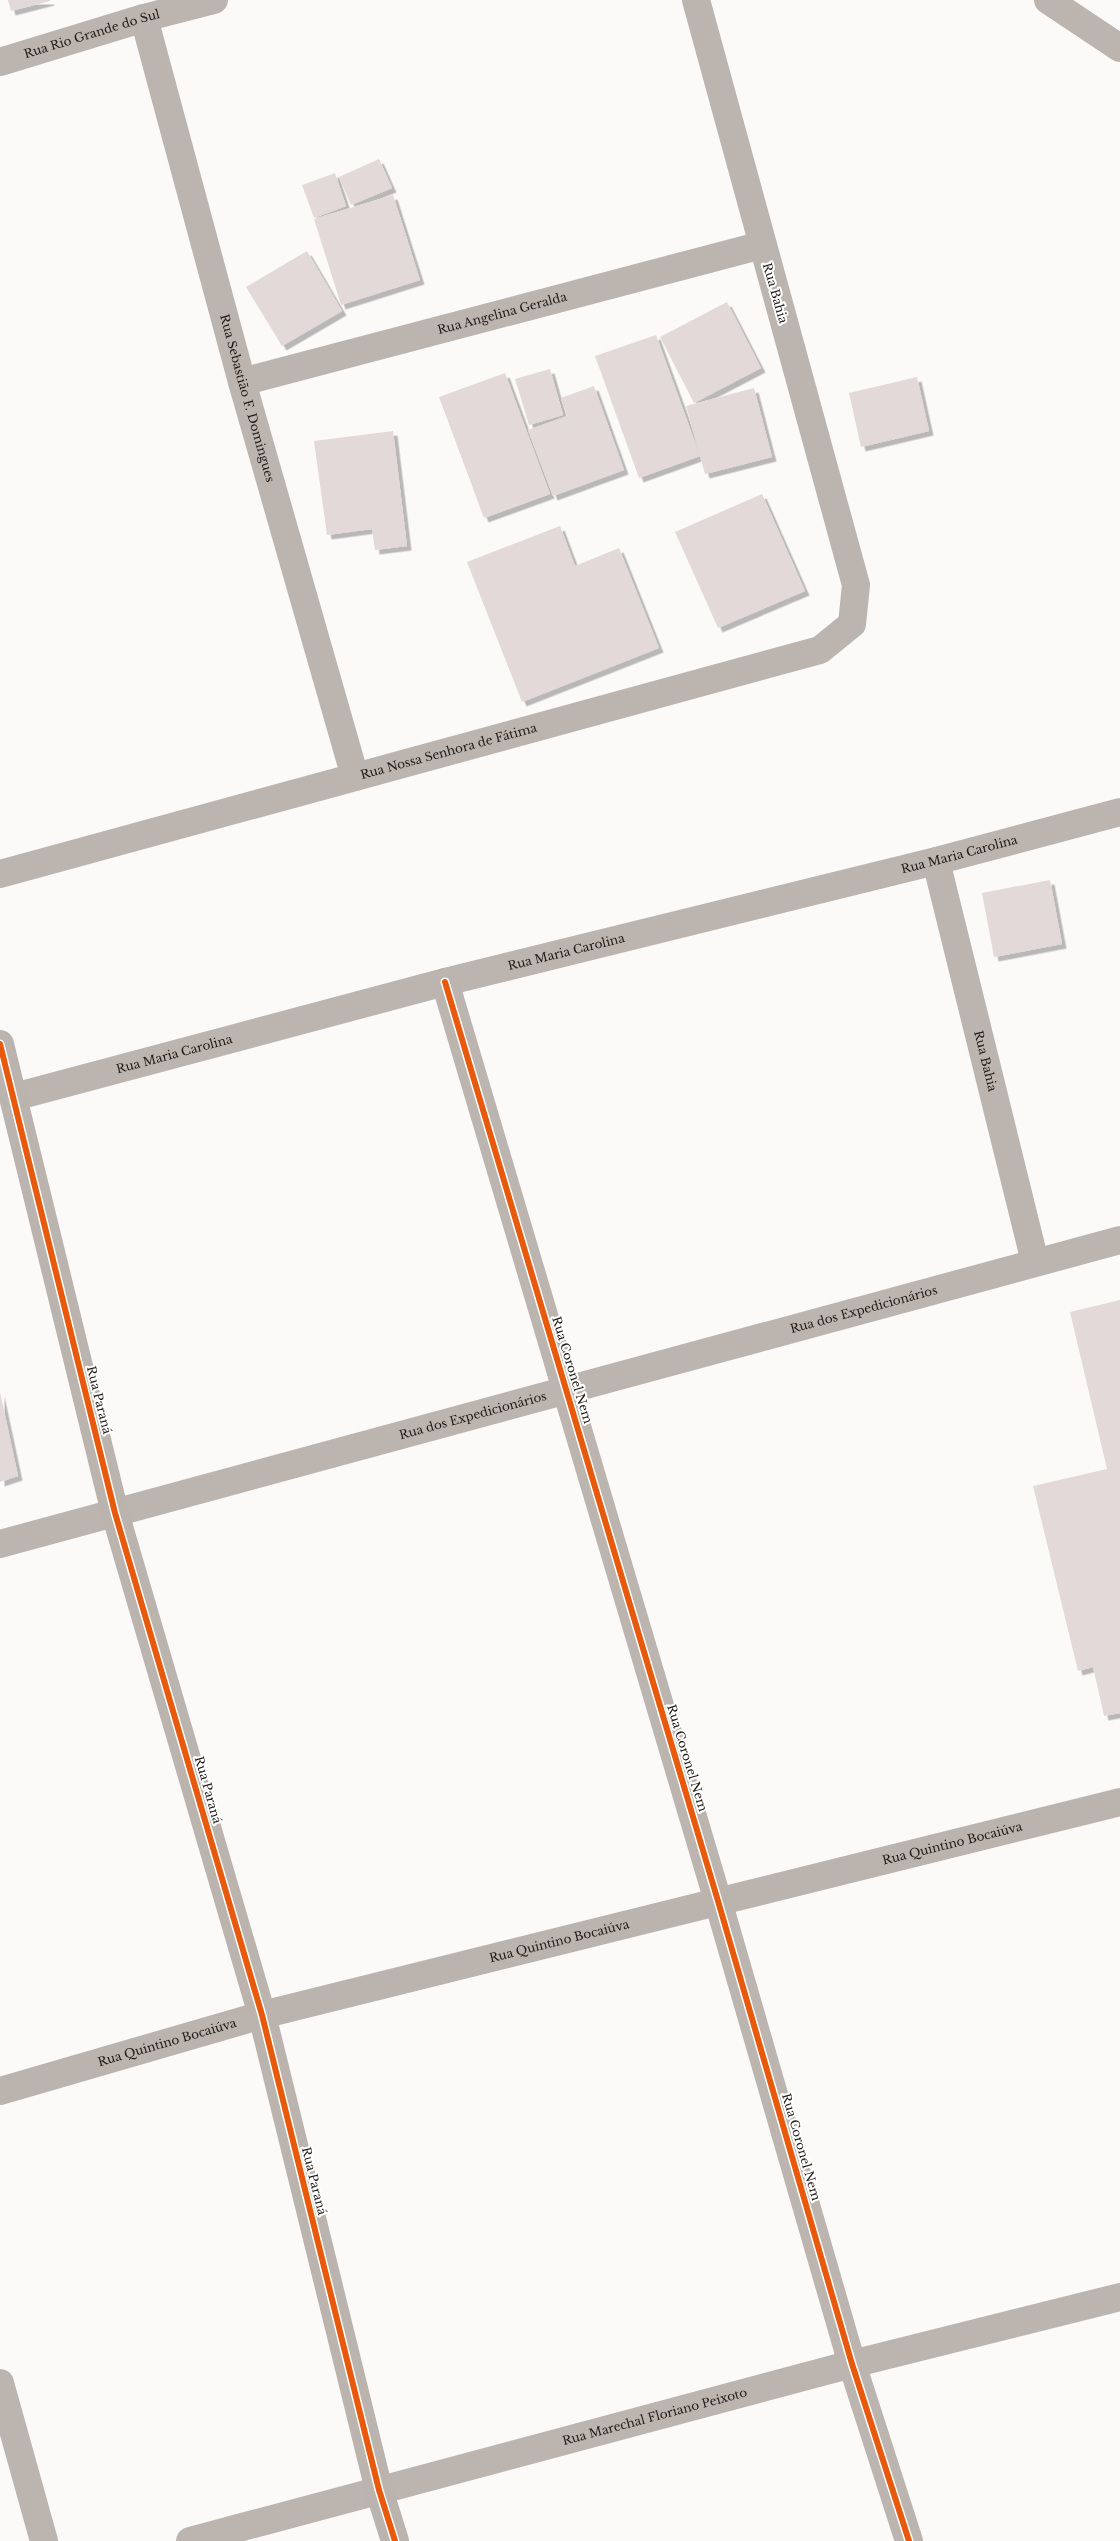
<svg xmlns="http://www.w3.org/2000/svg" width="1120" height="2541" font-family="'Libre Baskerville',serif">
  <defs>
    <filter id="shadow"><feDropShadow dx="4.5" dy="4.5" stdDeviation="0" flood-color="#0004"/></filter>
  </defs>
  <rect width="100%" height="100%" fill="#fcfaf9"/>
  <path fill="#e2d9d8" filter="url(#shadow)" d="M8,0H50V1L11,11Z
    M379,159L392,188L351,205L339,177Z
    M335,173L346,206L314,218L302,185Z
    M393,195L420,280L341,305L314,219Z
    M307,251L342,311L282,346L246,287Z
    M727,302L761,368L694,403L660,337Z
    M656,335L700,456L639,478L595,356Z
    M550,369L563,415L529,425L515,379Z
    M505,373L550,494L484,518L439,397Z
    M917,377L929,431L861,447L849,393Z
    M594,386L624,470L553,496L528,430L567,416L561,398Z
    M754,388L772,457L705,474L686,406Z
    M393,431L407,546L375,550L372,529L327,535L314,441Z
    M762,494L805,591L718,628L675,532Z
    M560,526L575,566L619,548L659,648L522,702L467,562Z
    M1050,880L1062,944L994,957L982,893Z
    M1120,1300V1713L1104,1716L1093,1667L1078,1671L1033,1486L1107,1469L1070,1312Z
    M0,1392L18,1476L0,1482Z"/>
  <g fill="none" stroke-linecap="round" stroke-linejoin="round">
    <g stroke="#bcb4ae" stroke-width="28">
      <path d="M1048,0L1120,48"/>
      <path id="s1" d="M144,18L242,382L355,777"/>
      <path id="s2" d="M0,62L144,18L214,0"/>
      <path id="s3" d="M242,382L762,245"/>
      <path id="s4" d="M936,861L1035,1262"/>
      <path id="s5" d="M0,874L820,650L852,624L856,585L696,0"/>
      <path d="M445,982L718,1901L852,2364L909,2541"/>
      <path id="s6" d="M14,1097L445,982L936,861L1120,812"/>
      <path id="s7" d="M0,1544L1120,1240"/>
      <path d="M0,2383L44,2541"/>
      <path id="s8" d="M190,2541L852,2364L1120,2297"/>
    </g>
    <g stroke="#bbb3ad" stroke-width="28">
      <path d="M0,1044L115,1513L262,2015L379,2490L395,2541"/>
      <path id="s9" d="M0,2091L262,2015L1120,1802"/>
    </g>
    <g stroke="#fff" stroke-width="9">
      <path id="cycleway" d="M445,982L718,1901L852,2364L909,2541
        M0,1044L115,1513L262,2015L379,2490L395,2541"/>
    </g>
    <use href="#cycleway" stroke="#e8590c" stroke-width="6"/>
  </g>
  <g text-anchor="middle" stroke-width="4" stroke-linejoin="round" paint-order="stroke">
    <g font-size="12" fill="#201a17" stroke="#fff">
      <text dy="4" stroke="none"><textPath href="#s2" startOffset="96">Rua Rio Grande do Sul</textPath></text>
      <text transform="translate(775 293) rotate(74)" y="4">Rua Bahia</text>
      <text dy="4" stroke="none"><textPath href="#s3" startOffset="269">Rua Angelina Geralda</textPath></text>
      <text dy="4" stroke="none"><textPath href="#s1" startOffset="394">Rua Sebastião F. Domingues</textPath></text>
      <text dy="4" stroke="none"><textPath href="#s5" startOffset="465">Rua Nossa Senhora de Fátima</textPath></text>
      <text dy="4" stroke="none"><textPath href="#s6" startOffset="976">Rua Maria Carolina</textPath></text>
      <text dy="4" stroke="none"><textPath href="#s6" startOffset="571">Rua Maria Carolina</textPath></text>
      <text dy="4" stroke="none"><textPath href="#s6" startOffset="166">Rua Maria Carolina</textPath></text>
      <text dy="4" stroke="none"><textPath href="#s4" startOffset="206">Rua Bahia</textPath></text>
      <text dy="4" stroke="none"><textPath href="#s7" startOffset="895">Rua dos Expedicionários</textPath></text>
      <text transform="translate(572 1370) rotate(73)" y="4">Rua Coronel Nem</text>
      <text transform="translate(99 1400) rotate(76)" y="4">Rua Paraná</text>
      <text dy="4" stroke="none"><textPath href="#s7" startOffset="490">Rua dos Expedicionários</textPath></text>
      <text transform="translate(687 1758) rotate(73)" y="4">Rua Coronel Nem</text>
      <text transform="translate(208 1790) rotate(74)" y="4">Rua Paraná</text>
      <text dy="4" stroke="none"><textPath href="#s9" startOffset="984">Rua Quintino Bocaiúva</textPath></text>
      <text dy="4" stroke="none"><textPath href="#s9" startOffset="579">Rua Quintino Bocaiúva</textPath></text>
      <text dy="4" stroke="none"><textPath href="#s9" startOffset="174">Rua Quintino Bocaiúva</textPath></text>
      <text transform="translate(801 2147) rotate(74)" y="4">Rua Coronel Nem</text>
      <text transform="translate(314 2181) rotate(76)" y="4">Rua Paraná</text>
      <text dy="4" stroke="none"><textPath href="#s8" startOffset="481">Rua Marechal Floriano Peixoto</textPath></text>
    </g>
  </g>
</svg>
